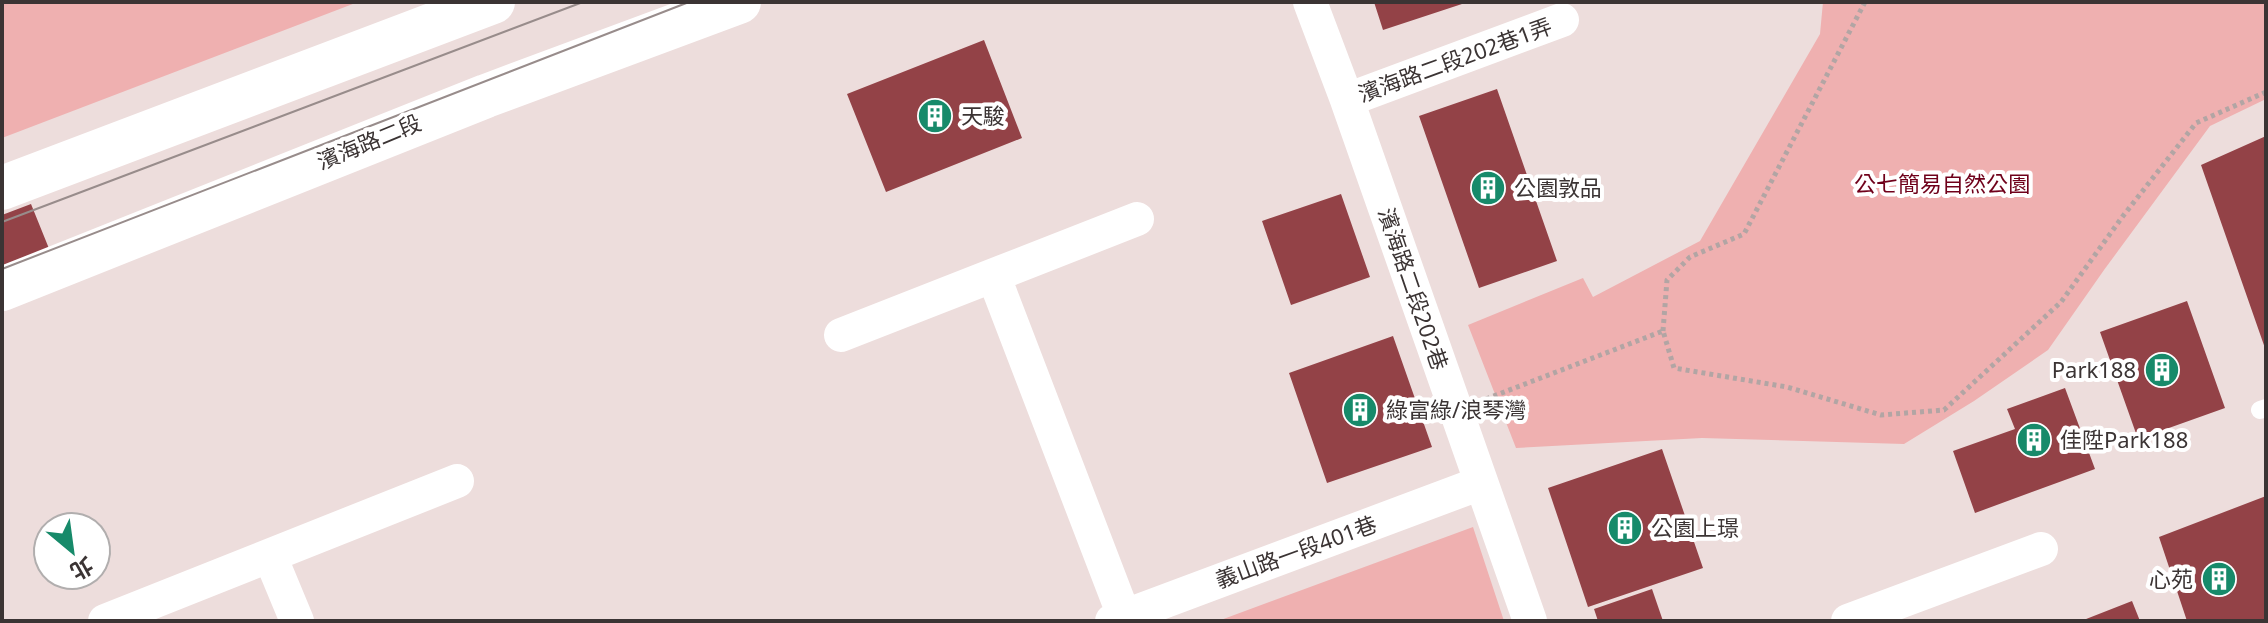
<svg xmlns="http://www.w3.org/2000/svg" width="2268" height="623" font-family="'Noto Sans','Noto Sans TC',sans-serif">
  <rect width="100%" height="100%" fill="#eddddc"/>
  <path fill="#efb0b0" d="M2,2H358L2,138Z
    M1823,2H2266V99L2210,126L2104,270L2048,350L1974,401L1904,444L1702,438L1516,448L1468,325L1583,278L1593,297L1700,241L1820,34Z
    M1473,527L1504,621H1218Z"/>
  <path fill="#934247" d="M1374,2H1465V3L1383,30Z
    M984,40L1022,138L886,192L847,94Z
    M1497,89L1557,261L1479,288L1419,116Z
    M2266,136V351L2201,165Z
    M1341,194L1370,277L1291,305L1262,221Z
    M31,204L52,256L2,275V215Z
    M2187,301L2225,408L2138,439L2100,332Z
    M1393,336L1432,447L1327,483L1289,373Z
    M2065,388L2095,469L1975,513L1953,451L2015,429L2007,409Z
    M1662,449L1703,568L1588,607L1548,488Z
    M2266,496V621H2187L2159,537Z
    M1652,589L1663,621H1598L1594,609Z
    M2132,601L2140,621H2081Z"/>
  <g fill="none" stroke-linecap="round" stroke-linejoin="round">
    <path stroke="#b2a5a4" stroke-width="5" stroke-dasharray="4 4" stroke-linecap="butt" d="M1663,331L1667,280L1690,257L1744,234L1865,2
      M1486,399L1663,331L1674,368L1787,387L1881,415L1944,410L2061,302L2123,216L2196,123L2266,92"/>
    <path stroke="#fff" stroke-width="18" d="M2260,410L2266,408"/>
    <path stroke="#fff" stroke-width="34" d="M1310,2L1347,100L1530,621
      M1347,100L1562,20
      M994,277L1124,616
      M841,335L1137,219
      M270,556L297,621
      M105,621L457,481
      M1112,621L1481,483
      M1848,621L2041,549"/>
    <path stroke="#fff" stroke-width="44" d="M2,188L493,2
      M2,289L486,96L739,2"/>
    <path stroke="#988c8b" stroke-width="2" d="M2,222L583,2
      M2,269L689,2"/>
  </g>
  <defs>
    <g id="building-disc" transform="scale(1.8)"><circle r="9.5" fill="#178a6a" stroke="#fff"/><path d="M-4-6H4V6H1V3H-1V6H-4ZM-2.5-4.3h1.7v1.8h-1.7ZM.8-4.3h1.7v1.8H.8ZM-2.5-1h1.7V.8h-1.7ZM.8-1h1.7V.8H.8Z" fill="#fff"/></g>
  </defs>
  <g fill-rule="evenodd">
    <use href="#building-disc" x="935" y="116"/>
    <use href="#building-disc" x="1488" y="188"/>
    <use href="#building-disc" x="2162" y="370"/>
    <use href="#building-disc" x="1360" y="410"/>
    <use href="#building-disc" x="2034" y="440"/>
    <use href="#building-disc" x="1625" y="528"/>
    <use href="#building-disc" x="2219" y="579"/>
  </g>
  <g text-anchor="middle" stroke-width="8" stroke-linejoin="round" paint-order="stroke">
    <g font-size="22" fill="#3b3434" stroke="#fff">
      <text transform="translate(1455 60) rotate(-20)" y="8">濱海路二段202巷1弄</text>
      <text transform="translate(369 142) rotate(-22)" y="8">濱海路二段</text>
      <text transform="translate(1413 289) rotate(71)" y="8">濱海路二段202巷</text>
      <text transform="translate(1296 552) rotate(-20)" y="8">義山路一段401巷</text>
    </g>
    <g font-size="22" fill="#3b3434" stroke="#fff" text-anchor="start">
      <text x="961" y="124">天駿</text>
      <text x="1514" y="196">公園敦品</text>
      <text x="2136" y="378" text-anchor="end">Park188</text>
      <text x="1386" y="418">綠富綠/浪琴灣</text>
      <text x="2060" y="448">佳陞Park188</text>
      <text x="1651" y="536">公園上璟</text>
      <text x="2193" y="587" text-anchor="end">心苑</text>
    </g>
    <g font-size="22" fill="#6f001a" stroke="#fff">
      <text x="1942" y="192">公七簡易自然公園</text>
    </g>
  </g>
  <rect width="2268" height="623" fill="none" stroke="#3b3434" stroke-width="8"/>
  <g transform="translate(72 551) rotate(151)"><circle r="38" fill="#ffffff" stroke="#b1aeae" stroke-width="2"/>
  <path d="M0-6L14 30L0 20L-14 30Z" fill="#178a6a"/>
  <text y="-12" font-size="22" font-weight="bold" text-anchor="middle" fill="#3b3434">北</text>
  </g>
</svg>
